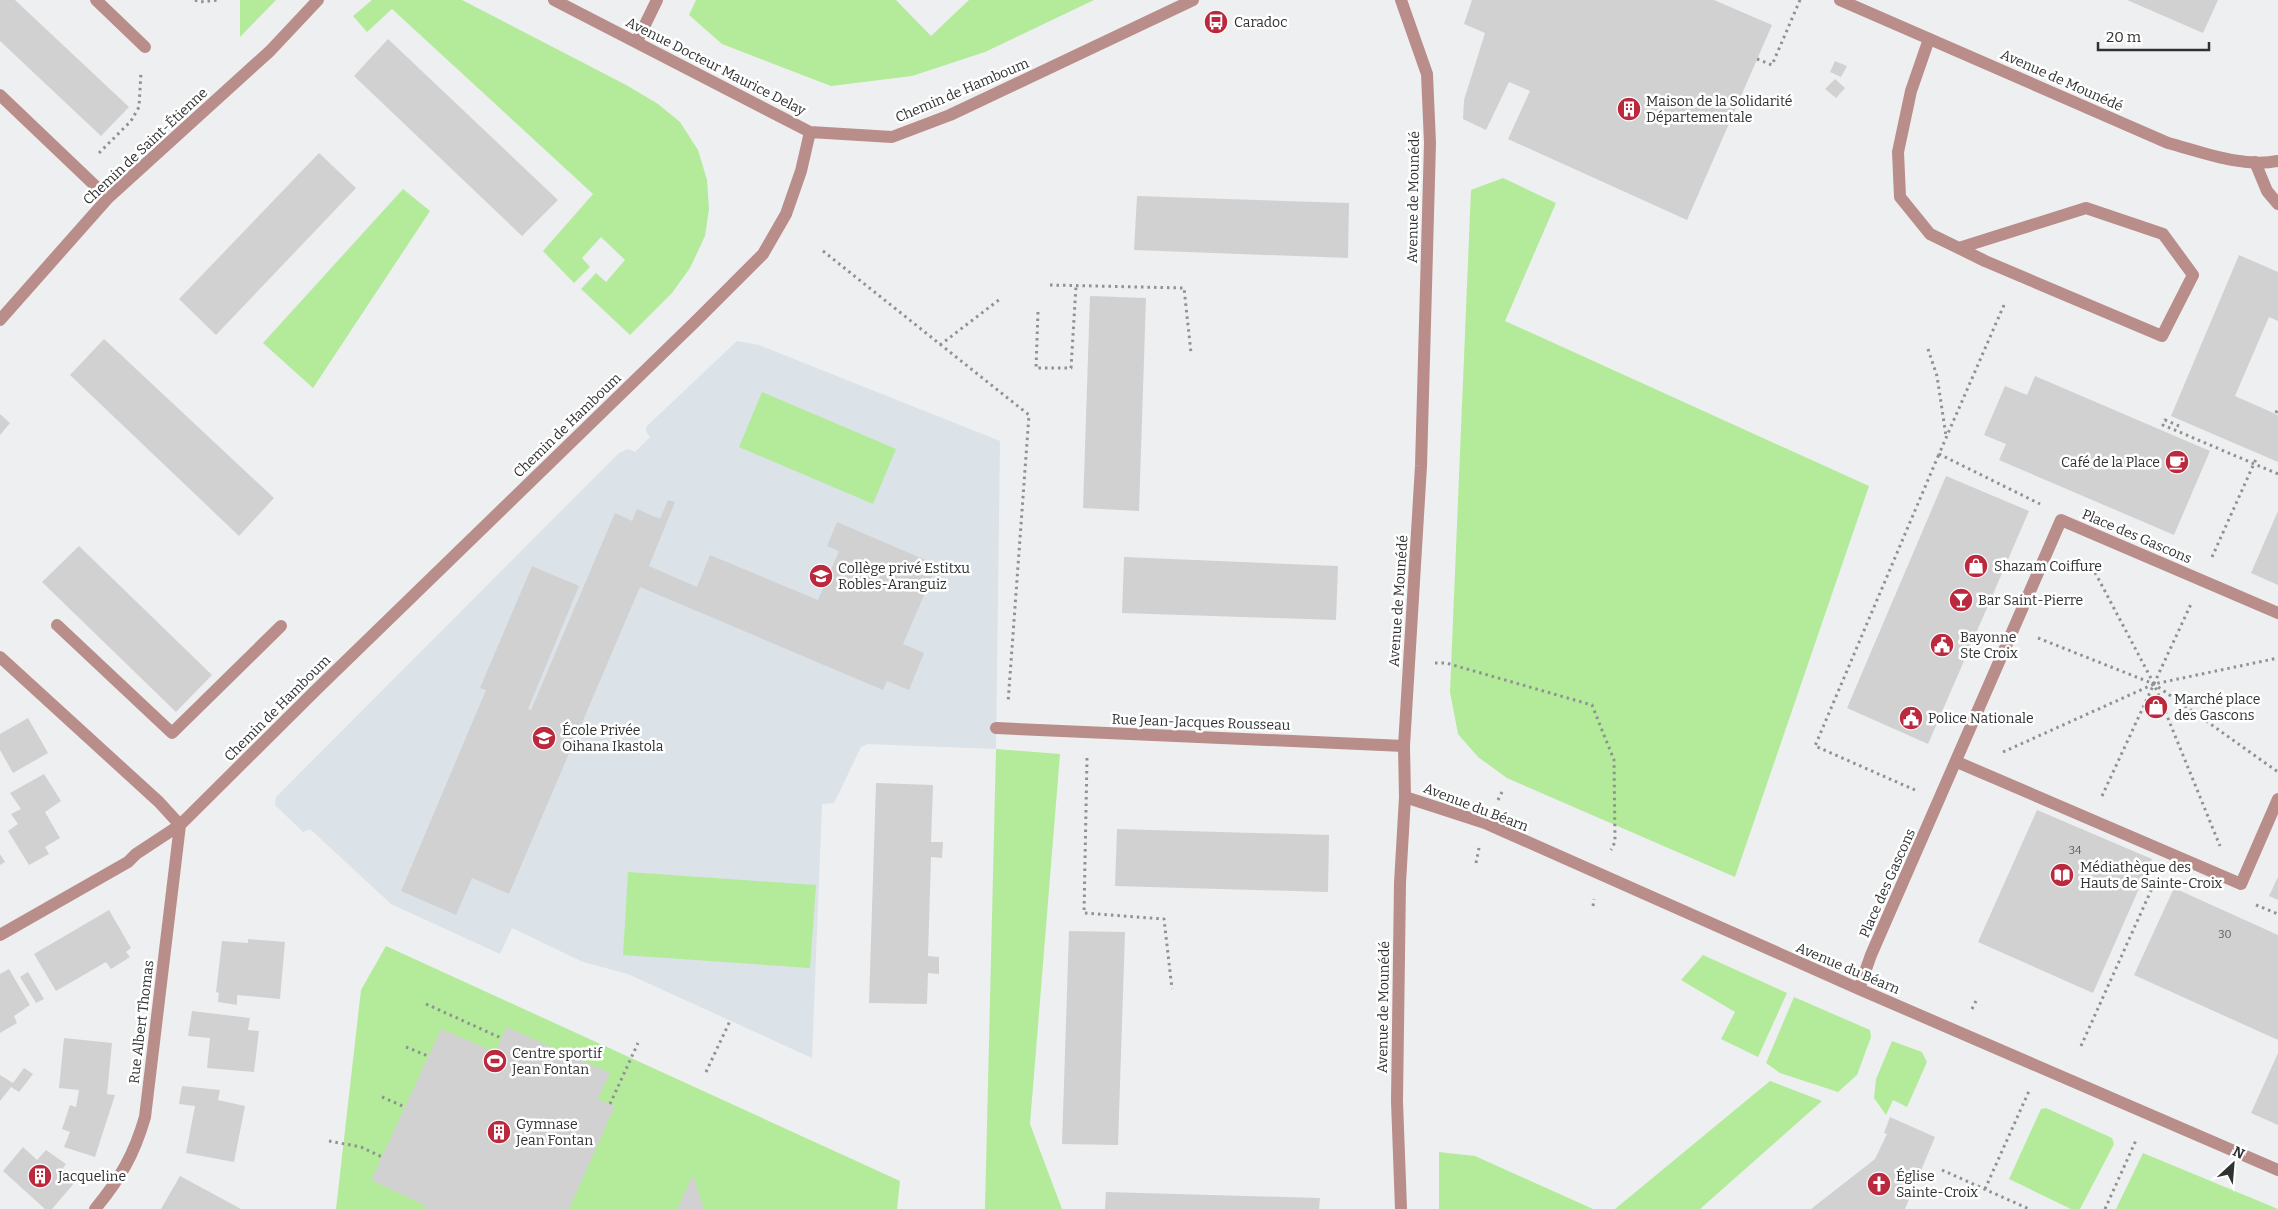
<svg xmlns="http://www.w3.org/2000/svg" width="2278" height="1209" font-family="Bitter,serif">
  <rect width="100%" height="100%" fill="#eeeff0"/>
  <path fill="#dbe2e8" d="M737,341L759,345L1000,441L996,749L868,744L861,747L834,803L822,804L812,1058L628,974L583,962L512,928L500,954L391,904L310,829L303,832L275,805L276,797L619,453L628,449L635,452L650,437L646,431L647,426Z"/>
  <path fill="#b3eb9b" d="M240,0H276L240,37Z
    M372,0H462L628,86L658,104L680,122L698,150L707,180L709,209L705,236L690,268L672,293L630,335L581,289L596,273L606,282L625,260L601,237L582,258L590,267L574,283L543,251L593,194L392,9L367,32L353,16Z
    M696,0H896L931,36L969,0H1094L985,52L912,76L831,86L722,44L689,15Z
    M1503,178L1556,203L1505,321L1869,486L1735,877L1507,778L1478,757L1458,734L1450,692L1471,190Z
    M403,189L430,211L313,388L263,343Z
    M762,392L896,449L873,504L739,447Z
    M996,749L1060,754L1030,1124L1062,1209H985Z
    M628,872L816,885L810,968L623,955Z
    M386,946L900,1181L897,1209H336L361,990Z
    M1703,955L1787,993L1758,1057L1721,1039L1735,1012L1681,980Z
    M1794,997L1870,1030L1871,1037L1857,1075L1838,1092L1780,1073L1766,1063Z
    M1892,1041L1922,1052L1927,1062L1907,1107L1893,1100L1886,1115L1874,1098L1876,1079Z
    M1770,1081L1822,1101L1700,1209H1615Z
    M2046,1108L2112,1138L2114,1144L2080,1209H2071L2009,1179L2041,1109Z
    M1439,1152L1475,1156L1593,1209H1439Z
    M2143,1153L2278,1209H2116Z"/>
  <path fill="#d2d1d2" d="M0,0H15L129,107L101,136L0,41Z
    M1472,0H1714L1772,25L1687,220L1508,139L1530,91L1509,82L1486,130L1463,119L1464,100L1485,33L1464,24Z
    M2127,0H2218L2203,33Z
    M388,39L558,200L522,236L354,76Z
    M1835,61L1847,66L1841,77L1830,72Z
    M1835,79L1845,88L1836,98L1825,89Z
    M319,153L356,188L216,335L179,299Z
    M1137,196L1349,203L1348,258L1134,250Z
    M2239,255L2278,272V321L2269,317L2235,396L2278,415V462L2171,416Z
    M1090,296L1146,298L1139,511L1083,508Z
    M104,339L274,498L239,536L70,375Z
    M2035,376L2210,451L2174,535L1999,460L2006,444L1984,435L2005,386L2027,395Z
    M0,414L10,423L0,435Z
    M1946,476L2029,511L1928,744L1847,708Z
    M668,500L675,502L649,566L697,587L710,555L818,600L839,551L827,546L837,522L937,565L903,644L924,653L909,690L887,681L883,690L640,587L509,894L472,878L456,915L401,891L486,690L480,688L532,566L579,586L528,709L531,710L615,513L632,521L637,509L660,519Z
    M2278,511V585L2251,573Z
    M79,546L212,675L176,712L42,582Z
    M1124,557L1338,566L1336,620L1122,613Z
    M28,718L48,753L13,773L0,750V734Z
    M44,774L61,801L45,812L60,838L45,847L49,854L29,865L8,831L18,824L11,814L21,809L10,793Z
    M876,783L933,785L931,842H943L942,858L931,857L928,956L939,957V974L928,973L927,1004L869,1003Z
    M2037,810L2152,859L2093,993L1978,942Z
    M1117,829L1329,835L1328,892L1115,886Z
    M0,854L5,862L0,865Z
    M2278,877V900L2269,896Z
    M2174,888L2278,935V1040L2134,975Z
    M109,910L131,948L126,952L130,957L111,969L106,962L56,991L34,954Z
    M1069,931L1125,932L1118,1145L1062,1144Z
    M248,939L285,942L280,999L237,995V1005L218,1002L219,993L216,992L222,941L248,943Z
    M9,969L30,1005L14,1016L17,1023L0,1033V974Z
    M28,972L44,999L36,1003L20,977Z
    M192,1011L250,1018L248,1030L259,1031L254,1072L207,1068L210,1038L188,1036Z
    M507,1027L610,1073L598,1099L615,1106L569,1209H424L426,1206L371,1180L441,1029L495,1052Z
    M64,1038L112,1043L107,1094L115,1095L95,1157L64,1147L70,1132L62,1129L70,1105L76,1107L79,1090L59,1088Z
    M2278,1053V1125L2251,1113Z
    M24,1068L33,1074L19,1092L11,1087L0,1101V1075L13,1083Z
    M182,1086L220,1090L218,1100L245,1106L234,1162L186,1153L195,1106L179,1104Z
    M1890,1117L1935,1137L1905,1209H1811L1875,1159L1887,1134L1884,1133Z
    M23,1147L37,1160L46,1150L66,1164L63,1168L76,1181L52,1209H45L3,1171Z
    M693,1175L704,1209H677Z
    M180,1176L241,1209H161Z
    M1106,1192L1320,1198L1319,1209H1105Z"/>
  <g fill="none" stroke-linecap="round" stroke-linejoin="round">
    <path stroke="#909191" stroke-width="3" stroke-dasharray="2.5 4" stroke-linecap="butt" d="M195,0L200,2L218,0
      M1757,59L1772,65L1800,0
      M99,153L131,121L139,107L141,72
      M823,251L1029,415L1008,703
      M1050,285L1184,288L1191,353
      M2004,305L1939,454L2040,504
      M1038,312L1036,368H1071L1076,286
      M940,345L1000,299
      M1928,349L1937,376L1946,436
      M2276,413L2278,408
      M2179,426L2165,420L2163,425L2278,474
      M2212,557L2256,459
      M2089,561L2154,684L2220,846
      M2038,638L2154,684L2278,772
      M1435,663H1446L1592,705L1614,760L1615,842L1611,850
      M2003,752L2154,684L2278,658
      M1087,758L1084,913L1164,919L1172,989
      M1915,790L1815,746L1939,454
      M2102,796L2191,604
      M1498,800L1502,792
      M1476,863L1479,848
      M2256,905L2278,914
      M1593,906L1594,899
      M426,1004L501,1038
      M1972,1009L1976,1001
      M2081,1046L2158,875
      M406,1047L428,1056
      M706,1072L730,1021
      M382,1097L405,1107
      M610,1104L638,1043
      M329,1141L361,1147L382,1157
      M1942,1170L2029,1209
      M1985,1189L2029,1091
      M2105,1209L2137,1138"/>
    <path stroke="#b98d89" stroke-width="12" d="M1929,39L1911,91L1898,152L1900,197L1930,234L1985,261L2162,336L2193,275L2163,234L2086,208L1959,248
      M2255,162L2267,191L2278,204
      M57,625L172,733L281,626"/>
    <path stroke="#b98d89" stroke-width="12" d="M96,0L145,47
      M554,0L810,132L892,137L950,115L1193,0
      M637,41L657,0
      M0,95L108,198
      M0,320L108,198L270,51L318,0
      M0,657L159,802L180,825
      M996,728L1404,746
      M1957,762L2241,884L2278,799
      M1405,797L1485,823L1859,989L2278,1170
      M0,935L128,862L136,854L180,825L317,689L697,320L763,254L786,214L801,171L810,132
      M1859,989L1871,955L2061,520L2278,613
      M95,1209C120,1179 134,1155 145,1117L180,825"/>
    <path stroke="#b98d89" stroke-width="12" d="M1840,0L2168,143C2202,152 2242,168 2278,161
      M1401,1209L1397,1101L1400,883L1405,797L1404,746L1421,466L1430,143L1427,74L1401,0"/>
  </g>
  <defs>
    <g id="bus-disc" transform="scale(1.25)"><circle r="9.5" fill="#ba293d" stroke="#fff"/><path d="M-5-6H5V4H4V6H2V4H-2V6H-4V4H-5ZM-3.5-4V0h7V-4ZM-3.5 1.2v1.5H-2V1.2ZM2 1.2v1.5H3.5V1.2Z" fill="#fff"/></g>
    <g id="building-disc" transform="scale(1.25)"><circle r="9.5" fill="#ba293d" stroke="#fff"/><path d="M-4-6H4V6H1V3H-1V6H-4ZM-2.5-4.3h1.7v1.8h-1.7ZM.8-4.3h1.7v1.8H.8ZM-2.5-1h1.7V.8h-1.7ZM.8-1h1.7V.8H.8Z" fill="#fff"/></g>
    <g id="cafe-disc" transform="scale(1.25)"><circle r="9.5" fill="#ba293d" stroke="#fff"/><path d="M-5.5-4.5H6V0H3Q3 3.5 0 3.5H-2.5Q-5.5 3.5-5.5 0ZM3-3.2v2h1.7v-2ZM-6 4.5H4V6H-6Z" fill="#fff"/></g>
    <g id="shop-disc" transform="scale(1.25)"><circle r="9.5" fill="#ba293d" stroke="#fff"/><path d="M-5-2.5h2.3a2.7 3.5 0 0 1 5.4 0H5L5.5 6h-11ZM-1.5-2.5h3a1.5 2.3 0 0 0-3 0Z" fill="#fff"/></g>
    <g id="school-disc" transform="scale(1.25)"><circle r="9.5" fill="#ba293d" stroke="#fff"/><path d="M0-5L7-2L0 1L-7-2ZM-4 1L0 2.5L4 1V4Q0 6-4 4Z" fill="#fff"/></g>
    <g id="bar-disc" transform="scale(1.25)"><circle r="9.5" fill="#ba293d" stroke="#fff"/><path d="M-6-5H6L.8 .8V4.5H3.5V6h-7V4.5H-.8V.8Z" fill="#fff"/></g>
    <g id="civic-disc" transform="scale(1.25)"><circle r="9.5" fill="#ba293d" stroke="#fff"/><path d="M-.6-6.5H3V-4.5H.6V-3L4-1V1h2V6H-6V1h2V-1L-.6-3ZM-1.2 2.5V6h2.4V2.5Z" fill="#fff"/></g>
    <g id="library-disc" transform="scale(1.25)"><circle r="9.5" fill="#ba293d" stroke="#fff"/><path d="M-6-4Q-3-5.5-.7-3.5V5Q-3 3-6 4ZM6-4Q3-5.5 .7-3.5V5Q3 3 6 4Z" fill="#fff"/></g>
    <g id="stadium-disc" transform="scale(1.25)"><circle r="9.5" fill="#ba293d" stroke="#fff"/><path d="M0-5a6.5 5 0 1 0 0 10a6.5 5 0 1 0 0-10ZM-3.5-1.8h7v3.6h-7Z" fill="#fff"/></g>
    <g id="church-disc" transform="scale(1.25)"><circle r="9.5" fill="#ba293d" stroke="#fff"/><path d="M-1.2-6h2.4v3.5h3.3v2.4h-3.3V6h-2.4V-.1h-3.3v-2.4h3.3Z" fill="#fff"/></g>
  </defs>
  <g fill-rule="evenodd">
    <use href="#bus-disc" x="1216" y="22"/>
    <use href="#building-disc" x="1629" y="109"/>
    <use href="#cafe-disc" x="2177" y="462"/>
    <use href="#shop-disc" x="1976" y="566"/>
    <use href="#school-disc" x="821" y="576"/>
    <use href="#bar-disc" x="1961" y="600"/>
    <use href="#civic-disc" x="1942" y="645"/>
    <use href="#shop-disc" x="2156" y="707"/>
    <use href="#civic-disc" x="1911" y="718"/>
    <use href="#school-disc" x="544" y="738"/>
    <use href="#library-disc" x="2062" y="875"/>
    <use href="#stadium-disc" x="495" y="1061"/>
    <use href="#building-disc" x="499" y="1132"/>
    <use href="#building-disc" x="40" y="1176"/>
    <use href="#church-disc" x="1879" y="1184"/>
  </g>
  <g text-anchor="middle" stroke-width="5" stroke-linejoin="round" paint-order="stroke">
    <g font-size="11" fill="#585959">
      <text x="2075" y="854">34</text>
      <text x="2225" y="938">30</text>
    </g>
    <g font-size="14" fill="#303131" stroke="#fff" text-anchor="start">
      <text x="1234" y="27">Caradoc</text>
      <text x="1646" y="106">Maison de la Solidarité<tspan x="1646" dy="16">Départementale</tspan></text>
      <text x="2160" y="467" text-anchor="end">Café de la Place</text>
      <text x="1994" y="571">Shazam Coiffure</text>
      <text x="838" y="573">Collège privé Estitxu<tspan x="838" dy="16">Robles-Aranguiz</tspan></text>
      <text x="1978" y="605">Bar Saint-Pierre</text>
      <text x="1960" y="642">Bayonne<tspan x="1960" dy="16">Ste Croix</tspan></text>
      <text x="2174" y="704">Marché place<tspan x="2174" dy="16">des Gascons</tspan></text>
      <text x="1928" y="723">Police Nationale</text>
      <text x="562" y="735">École Privée<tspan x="562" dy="16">Oihana Ikastola</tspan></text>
      <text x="2080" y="872">Médiathèque des<tspan x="2080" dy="16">Hauts de Sainte-Croix</tspan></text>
      <text x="512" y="1058">Centre sportif<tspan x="512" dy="16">Jean Fontan</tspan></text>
      <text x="516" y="1129">Gymnase<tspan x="516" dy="16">Jean Fontan</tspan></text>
      <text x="58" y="1181">Jacqueline</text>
      <text x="1896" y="1181">Église<tspan x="1896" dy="16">Sainte-Croix</tspan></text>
    </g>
    <g font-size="14" fill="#303131" stroke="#fff">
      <text transform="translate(716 66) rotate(27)" y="5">Avenue Docteur Maurice Delay</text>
      <text transform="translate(2062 80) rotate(24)" y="5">Avenue de Mounédé</text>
      <text transform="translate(962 90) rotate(-23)" y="5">Chemin de Hamboum</text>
      <text transform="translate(145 146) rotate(-43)" y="5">Chemin de Saint-Étienne</text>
      <text transform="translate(1413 197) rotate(-89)" y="5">Avenue de Mounédé</text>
      <text transform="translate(567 425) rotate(-44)" y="5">Chemin de Hamboum</text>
      <text transform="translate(2137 536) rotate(23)" y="5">Place des Gascons</text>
      <text transform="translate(1398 601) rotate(-86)" y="5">Avenue de Mounédé</text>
      <text transform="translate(277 708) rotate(-45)" y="5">Chemin de Hamboum</text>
      <text transform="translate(1201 722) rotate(2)" y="5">Rue Jean-Jacques Rousseau</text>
      <text transform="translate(1476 807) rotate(21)" y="5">Avenue du Béarn</text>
      <text transform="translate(1887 883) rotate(-66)" y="5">Place des Gascons</text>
      <text transform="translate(1848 968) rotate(23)" y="5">Avenue du Béarn</text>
      <text transform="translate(1383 1007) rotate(-89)" y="5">Avenue de Mounédé</text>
      <text transform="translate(141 1022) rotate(-83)" y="5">Rue Albert Thomas</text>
    </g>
  </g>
  <g transform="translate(2233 1164) rotate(26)" stroke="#ffffff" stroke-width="4" paint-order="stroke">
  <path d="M0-4L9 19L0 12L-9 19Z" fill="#303131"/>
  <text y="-8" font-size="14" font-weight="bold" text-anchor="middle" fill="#303131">N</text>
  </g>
  <path d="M2098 42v8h111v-8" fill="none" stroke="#303131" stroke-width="2.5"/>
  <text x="2106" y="42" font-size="15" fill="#303131" stroke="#ffffff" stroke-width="4" paint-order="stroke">20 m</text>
</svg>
